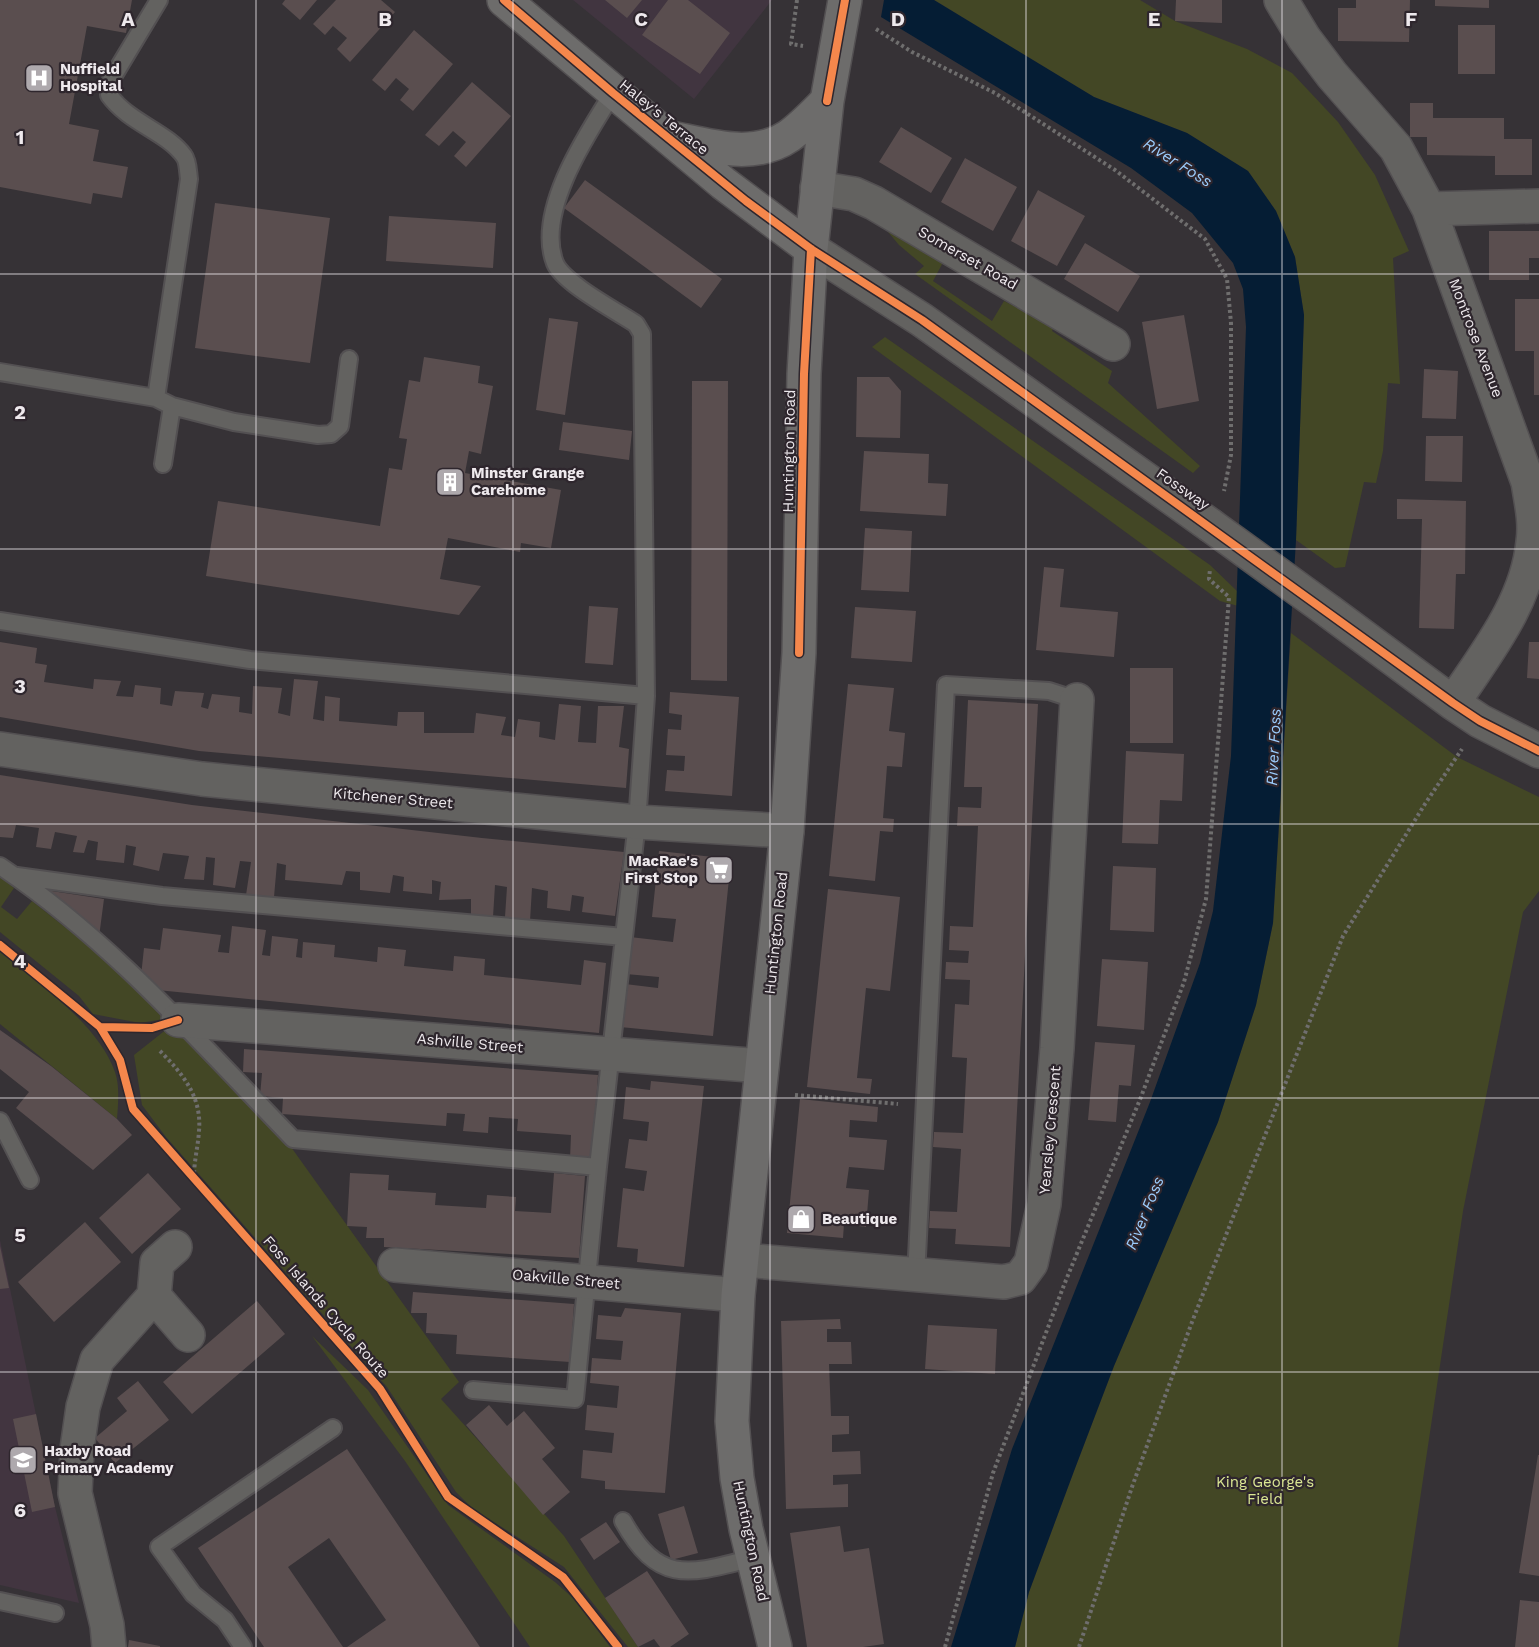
<svg xmlns="http://www.w3.org/2000/svg" width="1539" height="1647" font-family="'Work Sans',sans-serif">
  <rect width="100%" height="100%" fill="#363236"/>
  <path fill="#413540" d="M573,0H772L694,99Z"/>
  <path fill="#423540" d="M0,1240L55,1507L79,1603L0,1585Z"/>
  <path fill="#434725" d="M934,0H1140L1175,21L1247,49L1292,73L1338,122L1375,175L1409,251L1393,258L1400,384L1388,383L1383,451L1376,483L1364,482L1345,567L1335,568L1296,540L1304,315L1295,257L1276,211L1248,171L1187,133L1094,97Z
    M867,207L947,255L933,281L992,321L1004,301L1042,320L1061,314L1052,331L1112,371L1108,383L1200,466L1193,473L915,274L924,266L899,245Z
    M885,337L1210,565L1238,592V606L1220,601L872,347Z
    M1291,633L1457,757L1539,797V891L1523,912L1463,1211L1398,1647H1015L1029,1592L1074,1471L1114,1366L1218,1122L1256,1005L1273,923Z
    M0,877L14,888L1,907L17,919L32,901L110,963L164,1019L140,1023L93,1014L79,996L0,932Z
    M0,952C38,983 99,1025 115,1072C120,1086 118,1105 117,1119L0,1024Z
    M172,1025L291,1147L459,1382L441,1399L564,1536L638,1647H628L564,1567L472,1508L456,1492L387,1387L166,1137L142,1105L134,1055Z
    M312,1336L368,1390L448,1505L555,1582L574,1599L610,1647H530L405,1461Z"/>
  <path fill="#051d34" d="M884,0H934L1094,97L1187,133L1248,171L1276,211L1295,257L1304,315L1296,540L1273,923L1256,1005L1218,1122L1114,1366L1074,1471L1029,1592L1015,1647H951L1012,1449L1150,1102L1200,963L1213,911L1231,756L1246,327L1243,289L1233,263L1192,213L1131,168L881,17Z"/>
  <path fill="#5a4e4f" d="M0,0H132L126,33L87,26L69,124L99,130L93,161L128,167L122,198L93,193L91,204L0,187Z
    M285,0H317L300,20L282,4Z
    M336,0H381L395,12L350,62L337,49L347,38L333,26L325,35L313,24Z
    M605,0H642L627,18Z
    M668,0H688L730,33L700,74L642,35Z
    M1176,0H1222V23L1175,21Z
    M1356,0H1410L1409,42L1338,41V8H1356Z
    M1435,0H1489V8L1435,6Z
    M1458,25H1495V74H1458Z
    M414,30L453,64L413,111L400,100L409,89L396,78L385,91L372,80Z
    M472,82L511,116L466,167L454,156L466,142L453,131L439,146L425,135Z
    M1410,103H1433V118H1504V139H1532V175H1495V156L1427,155V137H1410Z
    M901,127L952,158L931,193L879,162Z
    M965,158L1017,187L993,231L941,202Z
    M585,180L722,279L701,308L564,208Z
    M1038,190L1085,216L1057,266L1011,241Z
    M215,203L330,218L310,363L195,348Z
    M389,216L496,223L493,268L386,261Z
    M1489,231H1539V258H1529V280H1489Z
    M1085,243L1140,276L1118,312L1064,279Z
    M1515,299H1539V395H1534V351H1515Z
    M1184,315L1199,401L1157,409L1142,322Z
    M549,318L578,322L565,415L536,410Z
    M424,357L480,366L478,383L493,386L481,454L469,451L465,473L561,490L551,548L521,543L520,552L448,538L440,579L481,586L459,615L206,576L218,501L380,526L389,468L402,470L407,439L399,438L409,380L420,382Z
    M1424,369L1458,371L1456,419L1422,418Z
    M857,377H889L901,391L900,438L856,437Z
    M692,381H728L727,681L691,680Z
    M563,422L632,431L629,460L559,450Z
    M1426,436H1463L1462,482L1425,481Z
    M864,451L929,454L928,483L948,484L946,516L860,511Z
    M1397,499L1466,501L1465,574H1456L1454,629L1419,628L1422,519H1397Z
    M865,528L912,531L909,592L861,590Z
    M1044,567L1064,569L1060,607L1118,612L1114,657L1036,650Z
    M589,606L618,608L613,665L585,663Z
    M855,607L916,611L912,662L851,658Z
    M0,642L37,648L35,663L47,665L44,682L93,689L94,679L121,681L116,696L133,697L135,685L161,688L160,704L172,706L175,691L204,693L201,707L208,709L212,694L240,697L239,712L252,714L253,686L282,688L278,713L290,716L294,679L318,681L313,719L324,721L325,696L340,698L339,721L397,726L398,712H424V733H474L476,713L506,717L501,735L515,737L518,719L540,722L539,737L555,740L559,704L581,706L578,742L596,743L598,706H624L619,747L629,749L626,788L199,751L0,717Z
    M1529,642H1539V679L1527,678Z
    M1130,668H1173V743H1130Z
    M848,684L894,688L889,731L905,733L902,767L887,766L883,818L894,819L893,832L880,831L875,881L829,876Z
    M670,692L739,697L732,796L665,791L667,770L684,771L685,756L666,755L668,729L681,730L682,715L669,713Z
    M968,700L1038,704L1010,1247L955,1244L956,1229L929,1228L930,1211L957,1212L961,1149L933,1147L934,1132L963,1133L967,1058L952,1057L955,1004L969,1005L970,980L945,979L946,962L968,963L969,951L949,950L950,926L973,927L978,826H957L958,807L981,808L982,787H964Z
    M1126,751L1184,754L1182,801L1160,800L1158,844L1122,843Z
    M0,775L192,805L482,838L624,852L615,916L582,912L584,897L572,895L570,911L547,908L548,891L532,888L530,921L505,917L507,887L495,885L493,917L471,916V899L439,900L441,882L432,880V894L403,891L404,877L393,875L390,893L360,890V872L346,871L342,885L285,880L286,865L277,863L274,897L246,895L251,862L240,861L235,888L213,885L215,858L206,857L204,880L184,879L189,856L163,853L159,871L133,865L136,847L126,845L124,863L96,860L98,842L88,840L84,853L73,852L77,836L55,832L51,849L36,847L39,828L16,825L13,838L0,837Z
    M659,851L731,859L713,1036L620,1027L625,984L658,988L659,977L626,974L630,937L673,942L676,919L652,917Z
    M1113,866L1156,868L1154,932L1110,930Z
    M828,889L900,897L890,991L866,988L857,1078L872,1079L870,1094L807,1087Z
    M45,890L104,899L99,937Z
    M232,926L266,930L262,955L270,956L272,936L298,939L296,957L302,958L303,942L335,945L334,957L377,962L378,947L406,950L404,966L453,971L454,956L485,959L484,975L581,985L584,960L606,963L599,1033L157,990L141,976L144,948L160,950L163,928L221,935L218,952L229,953Z
    M1102,959L1148,962L1144,1030L1097,1026Z
    M0,1030L51,1066L117,1119L132,1135L93,1170L16,1108L29,1092L0,1069Z
    M1095,1042L1135,1045L1131,1086L1119,1085L1116,1122L1088,1120Z
    M244,1049L598,1075L592,1161L570,1159L571,1135L517,1131L518,1119L489,1117L488,1133L463,1131L465,1114L447,1113L446,1126L282,1114L283,1098L260,1096L262,1073L243,1072Z
    M651,1081L704,1086L684,1267L637,1262L638,1249L617,1247L623,1188L644,1191L647,1171L625,1168L629,1139L647,1141L649,1122L623,1119L626,1087L650,1090Z
    M800,1099L878,1107L877,1122L850,1120L849,1137L887,1140L884,1170L849,1167L846,1188L869,1190L866,1227L844,1224L843,1238L787,1233Z
    M148,1173L181,1209L132,1254L99,1218Z
    M350,1173L389,1175L388,1190L436,1193L435,1205L486,1208L487,1195L516,1197L515,1211L551,1213L554,1173L585,1176L579,1258L384,1247V1238H366L367,1227L347,1226Z
    M85,1222L121,1262L54,1322L18,1282Z
    M0,1246L9,1288L0,1289Z
    M413,1292L574,1304L570,1362L456,1354L457,1335L426,1333L427,1313H411Z
    M257,1301L285,1334L192,1414L163,1382Z
    M625,1308L681,1313L665,1493L605,1489V1481L581,1478L583,1450L612,1453L614,1433L585,1430L587,1405L617,1408L619,1386L590,1383L592,1358L621,1360L623,1341L596,1339L598,1315L621,1317Z
    M840,1319L841,1329H827V1342H851L852,1364H829L831,1416H849V1434L832,1435V1452L860,1451L861,1474L833,1475V1485L848,1484V1507L786,1509L781,1321Z
    M928,1325L997,1329L995,1374L925,1369Z
    M138,1381L169,1420L115,1463L95,1438L127,1411L117,1398Z
    M489,1405L507,1426L524,1411L555,1448L542,1459L570,1492L543,1515L466,1425Z
    M36,1414L55,1507L32,1512L13,1419Z
    M347,1449L480,1647H347L386,1620L329,1538L288,1567L343,1647H264L198,1548Z
    M1538,1455H1539V1576L1519,1573Z
    M684,1506L698,1553L671,1560L658,1514Z
    M606,1522L620,1542L594,1560L580,1539Z
    M840,1526L844,1552L869,1548L884,1644L863,1647H807L790,1533Z
    M647,1571L689,1634L670,1647H660L654,1639L638,1647L605,1598Z
    M1520,1600L1539,1602V1647H1515Z
    M129,1640L160,1646V1647H128Z"/>
  <g fill="none" stroke-linecap="round" stroke-linejoin="round">
    <g stroke="#535052" stroke-width="20">
      <path id="lane" d="M613,93C587,134 535,212 555,263C563,283 618,312 636,324L642,334L646,696
        M0,372L156,398L172,406L163,464
        M156,398L189,179C188,172 188,161 184,156C167,132 129,123 109,95L111,80L159,0
        M172,406L234,422L318,435L331,434L340,426L349,359
        M0,621L250,660L646,696L637,822L598,1167L293,1139C200,1043 112,941 0,866
        M17,876L162,896L624,937
        M0,1121L30,1180
        M916,1276L946,685L1049,691L1077,700
        M473,1390L575,1399L598,1167
        M623,1521C659,1586 690,1574 753,1558
        M0,1601L55,1613
        M243,1647L225,1620L193,1594L159,1547L333,1428"/>
    </g>
    <g stroke="#535052" stroke-width="36">
      <path id="street" d="M1281,0L1304,38L1332,75L1396,148L1429,209L1528,482C1531,501 1536,522 1533,542C1527,603 1486,653 1453,703
        M817,188L854,194L874,203L1113,344
        M1429,209L1539,206
        M811,249L922,320L1210,525
        M1330,612L1453,703L1480,721L1539,751
        M0,749L202,779L637,822L787,831
        M178,1020L762,1066
        M743,1260L1004,1282L1020,1278L1031,1263L1044,1204L1057,1048L1077,700
        M395,1265L738,1295
        M154,1296L188,1335
        M109,1647L107,1625L75,1493L77,1449L83,1407L97,1360L154,1296L157,1263L175,1247"/>
    </g>
    <g stroke="#535052" stroke-width="36">
      <path id="secondary" d="M504,0L723,183L811,249
        M672,138C710,146 754,160 789,136C803,126 815,113 827,101
        M775,1647L746,1529L737,1478L732,1421L738,1295L787,831L799,653L804,374L811,249L827,101L845,0"/>
    </g>
    <path stroke="#6f6e6e" stroke-width="4" stroke-dasharray="3 3" stroke-linecap="butt" d="M797,0L791,44L803,46
      M876,29L912,52L995,93L1115,170L1205,239L1227,279L1231,323V455L1224,491
      M160,1051C183,1074 202,1097 199,1131C198,1147 194,1160 194,1178
      M795,1095L898,1104
      M945,1647L993,1473L1064,1285L1141,1097L1184,982L1206,899L1229,597L1209,579L1210,569
      M1079,1647L1132,1487L1192,1322L1343,936L1425,804L1462,749"/>
    <use href="#lane" stroke="#636260" stroke-width="16"/>
    <use href="#street" stroke="#636260" stroke-width="33"/>
    <use href="#secondary" stroke="#6d6c6b" stroke-width="33"/>
    <g stroke="#535052" stroke-width="36" stroke-linecap="butt">
      <path id="street-bridge" d="M1210,525L1330,612"/>
    </g>
    <use href="#street-bridge" stroke="#636260" stroke-width="33"/>
    <g stroke="#2e262d" stroke-width="11">
      <path id="cycleway" d="M504,0L613,93L746,201L811,249L922,320L1453,703L1480,721L1539,751
        M827,101L845,0
        M799,653L804,374L811,249
        M0,945L100,1027L152,1028L178,1020
        M100,1027L120,1060L133,1109L380,1389L448,1497L563,1577L618,1647"/>
    </g>
    <use href="#cycleway" stroke="#f5874c" stroke-width="8"/>
  </g>
  <path fill="none" stroke="#eee9ed" stroke-width="1.5" stroke-opacity="0.55" d="M256,0V1647M513,0V1647M770,0V1647M1026,0V1647M1282,0V1647M0,274H1539M0,549H1539M0,824H1539M0,1098H1539M0,1372H1539"/>
  <defs>
    <g id="hospital-square" transform="scale(1.5)"><rect x="-9" y="-9" width="18" height="18" rx="4" fill="#aea9ad" stroke="#2e262d"/><path d="M-5-5h3v3.5h4V-5h3V5h-3V1.5h-4V5h-3Z" fill="#fff"/></g>
    <g id="building-square" transform="scale(1.5)"><rect x="-9" y="-9" width="18" height="18" rx="4" fill="#aea9ad" stroke="#2e262d"/><path d="M-4-6H4V6H1V3H-1V6H-4ZM-2.5-4.3h1.7v1.8h-1.7ZM.8-4.3h1.7v1.8H.8ZM-2.5-1h1.7V.8h-1.7ZM.8-1h1.7V.8H.8Z" fill="#fff"/></g>
    <g id="supermarket-square" transform="scale(1.5)"><rect x="-9" y="-9" width="18" height="18" rx="4" fill="#aea9ad" stroke="#2e262d"/><path d="M-6-5.5h2.5l.6 2H6L4.5 2H-2.5L-4.4-4H-6ZM-1.5 3.2a1.3 1.3 0 1 0 .1 0ZM3 3.2a1.3 1.3 0 1 0 .1 0Z" fill="#fff"/></g>
    <g id="shop-square" transform="scale(1.5)"><rect x="-9" y="-9" width="18" height="18" rx="4" fill="#aea9ad" stroke="#2e262d"/><path d="M-5-2.5h2.3a2.7 3.5 0 0 1 5.4 0H5L5.5 6h-11ZM-1.5-2.5h3a1.5 2.3 0 0 0-3 0Z" fill="#fff"/></g>
    <g id="school-square" transform="scale(1.5)"><rect x="-9" y="-9" width="18" height="18" rx="4" fill="#aea9ad" stroke="#2e262d"/><path d="M0-5L7-2L0 1L-7-2ZM-4 1L0 2.5L4 1V4Q0 6-4 4Z" fill="#fff"/></g>
  </defs>
  <g fill-rule="evenodd">
    <use href="#hospital-square" x="39" y="78"/>
    <use href="#building-square" x="450" y="482"/>
    <use href="#supermarket-square" x="719" y="870"/>
    <use href="#shop-square" x="801" y="1219"/>
    <use href="#school-square" x="23" y="1460"/>
  </g>
  <g text-anchor="middle" stroke-width="4.5" stroke-linejoin="round" paint-order="stroke">
    <g font-size="15" font-weight="bold" fill="#eee9ed" stroke="#2e262d" text-anchor="start">
      <text x="60" y="74">Nuffield<tspan x="60" dy="17">Hospital</tspan></text>
      <text x="471" y="478">Minster Grange<tspan x="471" dy="17">Carehome</tspan></text>
      <text x="698" y="866" text-anchor="end">MacRae's<tspan x="698" dy="17">First Stop</tspan></text>
      <text x="822" y="1224">Beautique</text>
      <text x="44" y="1456">Haxby Road<tspan x="44" dy="17">Primary Academy</tspan></text>
    </g>
    <g font-size="15" fill="#eee9ed" stroke="#2e262d">
      <text transform="translate(664 117) rotate(39)" y="5">Haley's Terrace</text>
      <text transform="translate(968 258) rotate(30)" y="5">Somerset Road</text>
      <text transform="translate(1476 338) rotate(69)" y="5">Montrose Avenue</text>
      <text transform="translate(789 451) rotate(-89)" y="5">Huntington Road</text>
      <text transform="translate(1183 489) rotate(35)" y="5">Fossway</text>
      <text transform="translate(393 798) rotate(5)" y="5">Kitchener Street</text>
      <text transform="translate(776 933) rotate(-84)" y="5">Huntington Road</text>
      <text transform="translate(470 1043) rotate(5)" y="5">Ashville Street</text>
      <text transform="translate(1050 1130) rotate(-85)" y="5">Yearsley Crescent</text>
      <text transform="translate(566 1279) rotate(5)" y="5">Oakville Street</text>
      <text transform="translate(326 1307) rotate(49)" y="5">Foss Islands Cycle Route</text>
      <text transform="translate(751 1541) rotate(78)" y="5">Huntington Road</text>
    </g>
    <g font-size="15" fill="#dae693" stroke="#2e262d">
      <text x="1265" y="1487">King George's<tspan x="1265" dy="17">Field</tspan></text>
    </g>
    <g font-size="16" font-style="italic" fill="#9bccfc" stroke="#2e262d">
      <text transform="translate(1178 162) rotate(32)" y="6">River Foss</text>
      <text transform="translate(1273 747) rotate(-87)" y="6">River Foss</text>
      <text transform="translate(1144 1213) rotate(-68)" y="6">River Foss</text>
    </g>
  </g>
  <g font-size="20" text-anchor="middle" font-weight="bold" fill="#eee9ed" stroke="#2e262d" stroke-width="4.5" stroke-linejoin="round" paint-order="stroke">
    <text x="128" y="26">A</text>
    <text x="385" y="26">B</text>
    <text x="641" y="26">C</text>
    <text x="898" y="26">D</text>
    <text x="1154" y="26">E</text>
    <text x="1411" y="26">F</text>
    <text x="20" y="144">1</text>
    <text x="20" y="419">2</text>
    <text x="20" y="693">3</text>
    <text x="20" y="968">4</text>
    <text x="20" y="1242">5</text>
    <text x="20" y="1517">6</text>
  </g>
</svg>
